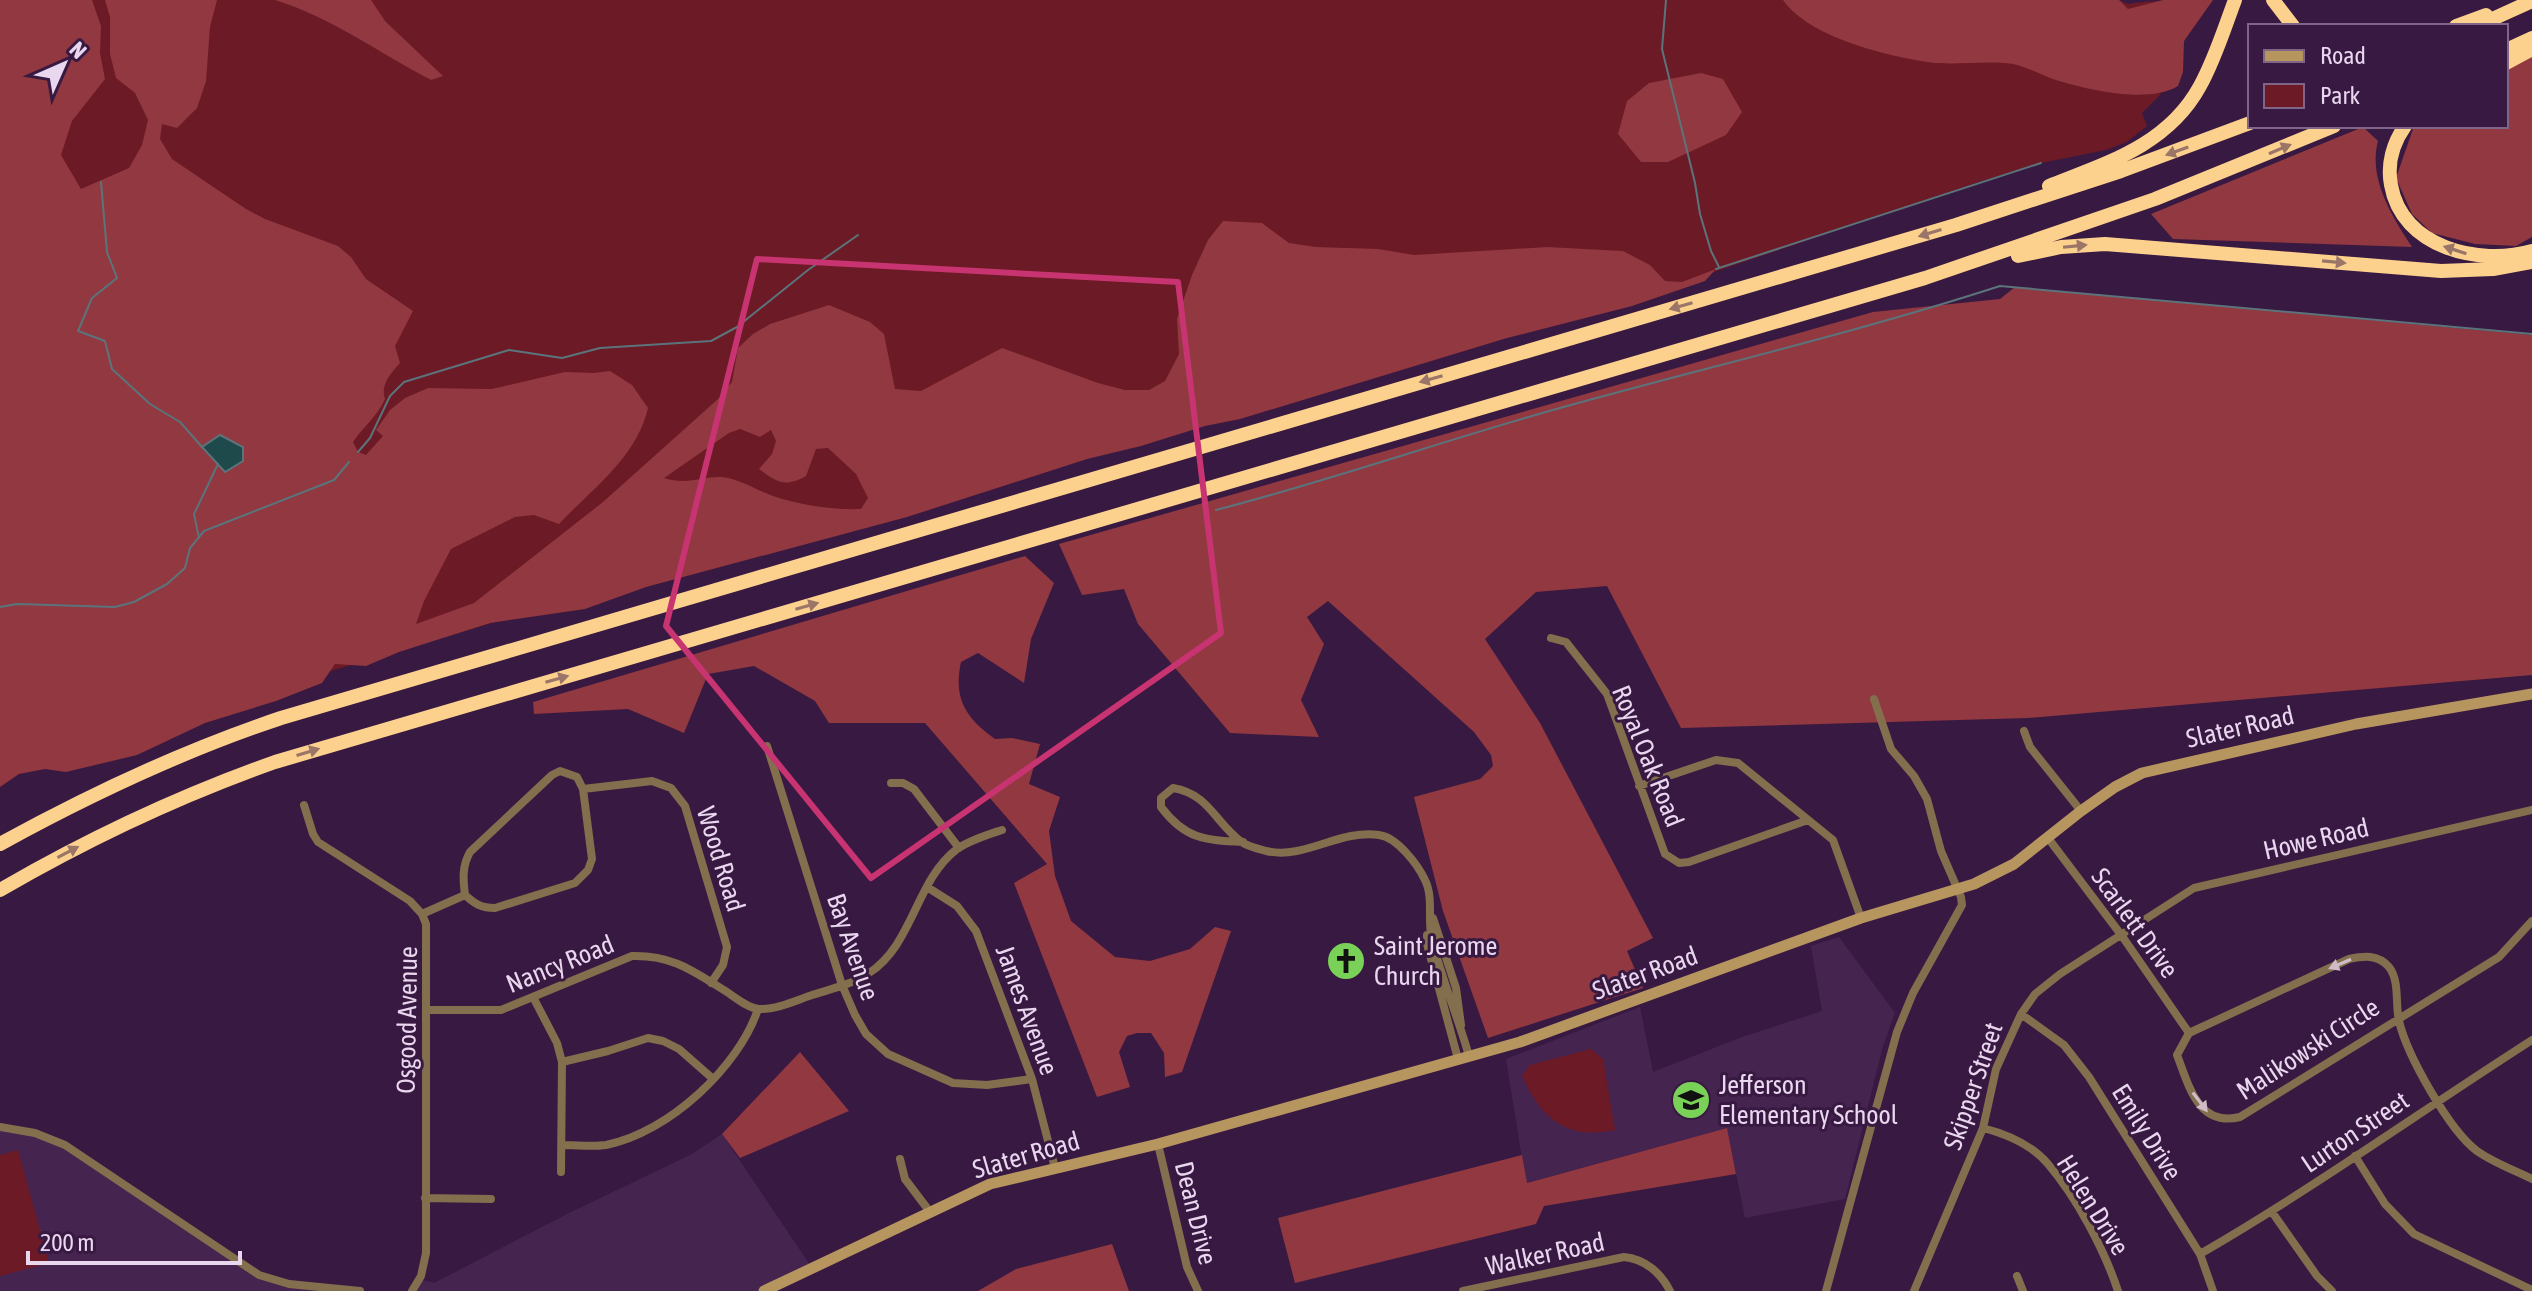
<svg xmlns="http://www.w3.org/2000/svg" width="2532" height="1291" font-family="'Asap Condensed',sans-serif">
  <rect width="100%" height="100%" fill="#381941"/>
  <path fill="#462450" d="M1839,937L1895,1013L1883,1046L1845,1199L1745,1218L1727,1128L1526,1183L1506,1059L1640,1007L1653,1072L1742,1037L1822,1011L1811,946Z
    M0,1127L54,1139L259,1275L360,1291H0Z
    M722,1134L812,1268L764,1291H412L419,1279L434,1283L567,1214L692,1154Z"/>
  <path fill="#6c1a25" d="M0,0H2119L2128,4C2150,0 2180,0 2201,4L2160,95L2142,113L2147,126L2127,142L2106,150L2041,163L1982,181L1682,283L1665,281L635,580L234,700Z
    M1591,1049L1603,1059L1615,1130C1566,1140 1542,1119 1522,1076L1530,1065Z
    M18,1150L49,1263L0,1276V1155Z"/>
  <path fill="#913840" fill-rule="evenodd" d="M0,0H92L101,26L100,53L105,79L72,121L61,155L81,189L129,168L142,145L148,120L135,93L116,78L110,54V17L105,0H217L210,27L206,81L197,108L177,128L162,124L160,139L172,159L246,209L265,219L338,246L351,257L366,279L413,311L395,346L400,363C391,373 380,385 385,399C377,417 363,427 353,442L358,452L366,455L383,436L376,430L390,410L405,398L428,388L492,389L565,372L594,373L610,371L632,385L648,408C637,457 592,489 559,524L534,515L515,517L451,549L424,601L416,624L474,603L603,502L718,399L732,382L738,348L753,334L770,324L829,305L870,322L884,334L895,389L921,391L1002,348L1098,383L1125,390H1149L1165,381L1179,354L1177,319L1192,275L1208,240L1223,221L1262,223L1289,243L1316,247L1378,249L1414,255L1547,247L1623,251L1650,265L1665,281L1682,282L1716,269L1705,281L1632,306L1507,338L1240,419L1205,426L1141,446L1087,459L907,517L646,587L585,609L490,623L399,652L366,666L335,664L322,683L276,701L205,723L137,755L66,772L45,769L19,774L0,787ZM740,429L760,437L771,430L776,441L772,454L759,469C777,482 785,488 806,476L816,449L828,448L856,474L868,498L861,509C833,510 800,505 773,496C759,491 746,483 732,479C708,472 692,487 664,478L729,433Z
    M275,0H371L385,21L443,76L431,80C379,53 331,17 275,0Z
    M1783,0H2119L2128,9L2163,0H2213L2184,41L2183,72L2178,86C2149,104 2090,90 2059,81C2043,76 2028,67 2013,64C1984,60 1955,66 1927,62C1883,55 1809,37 1783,0Z
    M2532,56V237L2516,246L2475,244L2432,233L2412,214L2396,178L2414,126H2506V70Z
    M1701,73L1723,79L1742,112L1726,135L1668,162H1641L1618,134L1627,101L1649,83Z
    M2363,127L2378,141C2368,179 2392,216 2412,247L2173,239L2151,214Z
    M2015,287L2532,335V675L2028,718L1681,728L1607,586L1536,592L1485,639L1540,723L1653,938L1627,951L1643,988L1488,1038L1443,911L1414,797L1480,779L1493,766L1491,755L1474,732L1328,601L1307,617L1324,644L1301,700L1319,737L1230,733L1138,624L1124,589L1082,595L1059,544L1873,312L2000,299Z
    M1025,556L1054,583L1031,639L1024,683L978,653L961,662C953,699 966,718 995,739L1012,738L1040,744L1029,784L1060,797L1049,831L1055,876L1071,921L1115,957L1150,961L1190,949L1215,927L1231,931L1182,1072L1165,1077L1164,1053L1151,1033H1137L1127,1036L1119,1052L1130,1087L1097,1097L1014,883L1047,864L925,723H829L815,701L754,666L708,674L684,733L628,709L534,714L533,702Z
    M800,1052L849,1111L740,1158L722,1134Z
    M1727,1128L1736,1174L1544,1206L1536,1224L1295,1283L1278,1218L1522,1155L1527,1183Z
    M1112,1244L1129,1291H978L1016,1269Z"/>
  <path fill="#1e4a4b" stroke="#5b747c" stroke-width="2" d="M220,435L243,447V461L225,472L202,447Z"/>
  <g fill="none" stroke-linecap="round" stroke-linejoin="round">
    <path stroke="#5b747c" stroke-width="2" d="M1666,0L1662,49L1695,183L1700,214L1711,251L1719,267
      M101,182L107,252L117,278L92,298L78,331L105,341L112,369L150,404L180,422L202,447
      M1716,269L2041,163
      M358,452L370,438L390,396L404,382L509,350L562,358L600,348L711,341L737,327L808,270L858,235
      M1216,510C1332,480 1445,440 1560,408C1707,367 1855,333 2000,286L2532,334
      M199,538L194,514L218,464
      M0,607L17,604L115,607L134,602L167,584L185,568L190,548L204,531L334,480L349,462"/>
    <path stroke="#836e4d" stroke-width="8" d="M1551,638L1566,642L1607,694L1665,854L1679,863L1689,862L1808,820
      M2024,731L2030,747L2081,811
      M767,746L842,985L855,1015L866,1034L888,1054L953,1083L987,1085L1032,1079
      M560,771L577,777L583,789L592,859L588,870L575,883L495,908C481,908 475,904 465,895C463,879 462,866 470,852L552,775Z
      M891,783H903L914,789L959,848
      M1639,786L1716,760L1738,763L1833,840L1861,918
      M583,789L652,781L671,788L685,806L727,947L723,965L711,983
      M304,805L313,834L318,842L410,901L422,914L426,924V1253L421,1276L412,1291
      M2048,838L2122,936L2189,1033
      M1243,842C1204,840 1185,839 1161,807V798L1173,788C1210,794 1216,825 1243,843C1250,847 1259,849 1266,851C1305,860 1339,829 1379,835C1397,837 1418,865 1425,880C1434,898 1427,921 1432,940C1442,980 1458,1017 1469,1056
      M927,887L957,906L976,931L1032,1079L1055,1168
      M422,914L465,895
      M1433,918L1456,988L1461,1025
      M2532,921L2499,957L2240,1117C2198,1127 2189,1086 2177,1055L2189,1033L2349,959C2363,956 2378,954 2389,967C2400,981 2395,1004 2399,1021C2407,1055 2449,1130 2477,1151C2494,1163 2514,1170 2532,1179
      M1427,935V944L1458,1059
      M533,997L557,1043L562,1062L561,1172
      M427,1010H501L632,956C673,955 693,971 727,992C736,998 748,1008 759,1009C776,1010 797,1000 812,995C831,989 853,984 869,973C913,945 916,880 957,849C970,840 987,835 1002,830
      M2021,1014L2064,1045L2089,1077L2200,1254L2213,1291
      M562,1062L608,1051L648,1038L663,1041L679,1049L712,1078
      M0,1127L35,1133L65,1145L259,1275L289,1284L360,1291
      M1983,1128C2006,1134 2032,1145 2048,1164C2077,1198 2104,1249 2118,1291
      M1158,1144L1187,1267L1198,1291
      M563,1145C577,1145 593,1147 606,1145C668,1133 739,1067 758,1009
      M2355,1156L2385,1204L2414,1234L2532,1290
      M900,1159L905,1179L930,1212
      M425,1198L491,1199
      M2272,1212L2317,1276L2332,1291
      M2200,1254C2314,1188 2421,1111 2532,1040
      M2017,1276L2023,1291
      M1463,1291L1624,1257C1645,1259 1661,1273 1670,1291
      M1826,1291L1897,1032L1913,993L1962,905L1961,897L1941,851L1927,799L1914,776L1891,749L1874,699
      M1914,1291L1983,1128L1996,1069L2021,1014L2035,994L2060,974L2194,888L2532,810"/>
    <path stroke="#b7955f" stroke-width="11" d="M764,1291L990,1184L1158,1144L1520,1042L1861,918L1974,884L2014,864L2081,811L2115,787L2142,773L2356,724L2532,694"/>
    <path stroke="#fcd18e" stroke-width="14" d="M2273,0L2293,26
      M2456,26L2486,15
      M2477,26L2532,1
      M2506,50L2532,38
      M2506,63L2532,49
      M2405,126C2393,143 2387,164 2391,185C2402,248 2479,266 2532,251
      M2049,186C2107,163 2168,145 2200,86C2215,59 2224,29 2235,0
      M2018,256L2061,247L2105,244L2441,271L2493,269L2532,262
      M0,844C91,794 182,751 281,718L1956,225L2121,171L2250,123
      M0,890C88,839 179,796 275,762L1925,278L2155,199L2334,126"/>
  </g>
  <defs><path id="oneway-solid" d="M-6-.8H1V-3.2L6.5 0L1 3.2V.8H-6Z" transform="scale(2)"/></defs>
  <g fill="#9a7568">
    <use href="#oneway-solid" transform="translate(2280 149) rotate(-23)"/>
    <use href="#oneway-solid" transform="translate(2177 151) rotate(160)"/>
    <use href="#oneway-solid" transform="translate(1930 233) rotate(163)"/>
    <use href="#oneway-solid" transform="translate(2075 246) rotate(-6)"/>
    <use href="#oneway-solid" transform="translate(2455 250) rotate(-162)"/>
    <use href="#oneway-solid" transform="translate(2334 262) rotate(5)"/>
    <use href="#oneway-solid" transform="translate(1681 306) rotate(164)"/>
    <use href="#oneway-solid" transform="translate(1431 379) rotate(164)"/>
    <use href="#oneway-solid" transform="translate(807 606) rotate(-16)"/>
    <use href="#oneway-solid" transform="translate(557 679) rotate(-16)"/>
    <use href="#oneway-solid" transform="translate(308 752) rotate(-17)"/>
    <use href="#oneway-solid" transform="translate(68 852) rotate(-28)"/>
  </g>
  <g fill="#d0bcc6">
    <use href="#oneway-solid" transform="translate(2340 964) rotate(157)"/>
    <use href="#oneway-solid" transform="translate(2200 1102) rotate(53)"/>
  </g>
  <path fill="none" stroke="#c83471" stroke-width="6" stroke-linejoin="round" d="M757,259L1178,282L1221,633L871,878L666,626Z"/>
  <defs>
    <g id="church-disc" transform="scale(2)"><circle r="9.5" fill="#7ad157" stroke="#381941"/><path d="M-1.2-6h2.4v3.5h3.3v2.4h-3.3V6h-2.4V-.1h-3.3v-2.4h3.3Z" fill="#111"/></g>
    <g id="school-disc" transform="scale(2)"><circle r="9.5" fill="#7ad157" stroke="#381941"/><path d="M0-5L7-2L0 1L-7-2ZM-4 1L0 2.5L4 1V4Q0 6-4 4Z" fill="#111"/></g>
  </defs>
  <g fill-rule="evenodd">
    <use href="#church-disc" x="1346" y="961"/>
    <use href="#school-disc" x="1691" y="1100"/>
  </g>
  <g text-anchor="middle" stroke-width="6" stroke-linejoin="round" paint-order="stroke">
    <g font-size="26" fill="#e9d6ef" stroke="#381941">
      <text transform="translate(2240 727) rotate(-13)" y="9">Slater Road</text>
      <text transform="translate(1648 756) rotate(68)" y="9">Royal Oak Road</text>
      <text transform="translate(2316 839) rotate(-13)" y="9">Howe Road</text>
      <text transform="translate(721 859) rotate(73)" y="9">Wood Road</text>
      <text transform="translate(2135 923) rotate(54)" y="9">Scarlett Drive</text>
      <text transform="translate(853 947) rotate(71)" y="9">Bay Avenue</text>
      <text transform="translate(560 964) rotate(-22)" y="9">Nancy Road</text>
      <text transform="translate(1645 973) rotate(-20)" y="9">Slater Road</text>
      <text transform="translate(1027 1010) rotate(70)" y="9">James Avenue</text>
      <text transform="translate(407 1020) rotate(-89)" y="9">Osgood Avenue</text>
      <text transform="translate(2308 1049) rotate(-33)" y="9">Malikowski Circle</text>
      <text transform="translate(1973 1086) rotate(-71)" y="9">Skipper Street</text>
      <text transform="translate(2147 1132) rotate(58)" y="9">Emily Drive</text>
      <text transform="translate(2355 1132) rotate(-34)" y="9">Lurton Street</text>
      <text transform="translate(1026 1155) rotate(-16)" y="9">Slater Road</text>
      <text transform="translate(2093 1205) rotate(58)" y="9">Helen Drive</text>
      <text transform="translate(1196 1213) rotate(76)" y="9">Dean Drive</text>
      <text transform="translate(1545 1254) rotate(-12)" y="9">Walker Road</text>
    </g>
    <g font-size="26" fill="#e9d6ef" stroke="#381941" text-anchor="start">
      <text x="1374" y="955">Saint Jerome<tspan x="1374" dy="30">Church</tspan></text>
      <text x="1719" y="1094">Jefferson<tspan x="1719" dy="30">Elementary School</tspan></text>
    </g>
  </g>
  <rect x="2248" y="24" width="260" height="104" fill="#381941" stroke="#7f6587" stroke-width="2"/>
  <rect x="2264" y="50" width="40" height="12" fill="#b7955f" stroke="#7f6587" stroke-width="2"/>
  <text x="2320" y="64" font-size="24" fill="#e9d6ef">Road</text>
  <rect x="2264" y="84" width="40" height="24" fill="#6c1a25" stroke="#7f6587" stroke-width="2"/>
  <text x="2320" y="104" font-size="24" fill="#e9d6ef">Park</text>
  <g transform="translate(64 64) rotate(45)" stroke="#381941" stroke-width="6" paint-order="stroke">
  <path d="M0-6L14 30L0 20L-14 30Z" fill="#e9d6ef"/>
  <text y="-12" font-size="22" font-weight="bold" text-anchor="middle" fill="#e9d6ef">N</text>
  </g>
  <path d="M28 1251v12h212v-12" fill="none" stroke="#e9d6ef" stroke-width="4"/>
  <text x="40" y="1251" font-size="24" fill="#e9d6ef" stroke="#381941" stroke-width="6" paint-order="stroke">200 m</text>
</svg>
